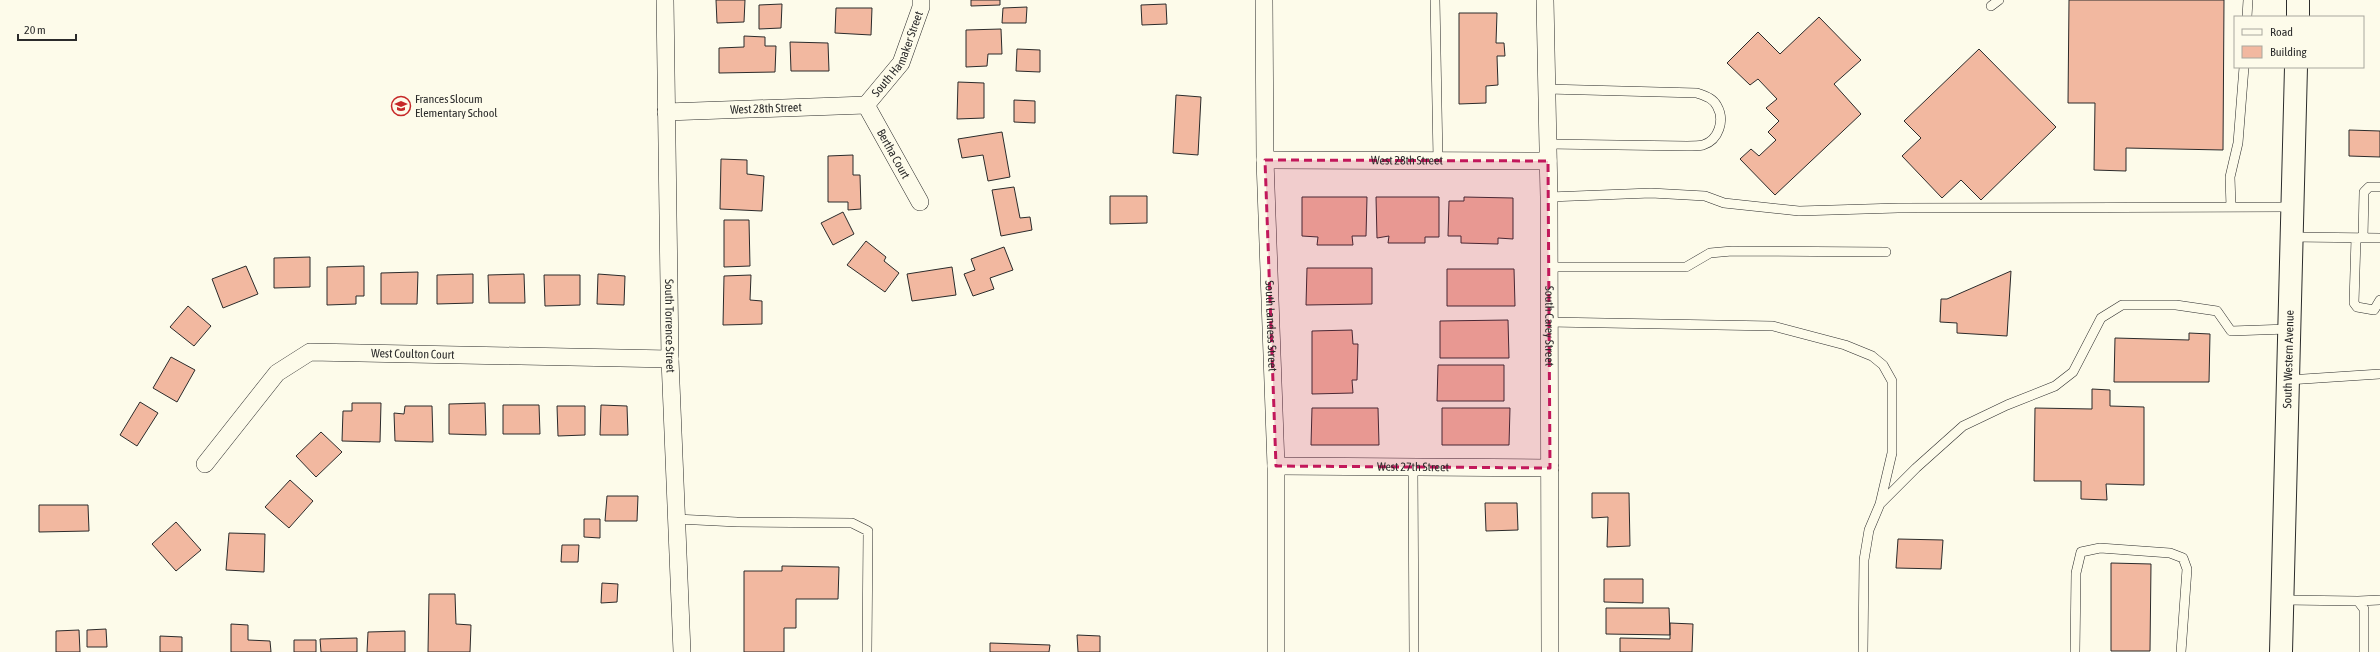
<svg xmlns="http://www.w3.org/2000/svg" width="2380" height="652" font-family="'Asap Condensed',sans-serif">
  <rect width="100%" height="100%" fill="#fdfbea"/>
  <path fill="#f2b8a0" stroke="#2b2b2b" d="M716,0H745L744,22L717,23Z
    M971,0H1000V5L971,6Z
    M2069,0H2224L2223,150L2126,148V171L2094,170L2095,103H2068Z
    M782,4L781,28L759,29V5Z
    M1166,4L1167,24L1142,25L1141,5Z
    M1027,7L1026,23H1002L1003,8Z
    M836,8H872L871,35L835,33Z
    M1459,13H1497L1496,43H1504L1505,56H1497L1498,85L1486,86V103L1459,104Z
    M1819,17L1861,60L1834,84L1861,114L1775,195L1740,159L1751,149L1759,156L1776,140L1768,132L1779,121L1766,108L1777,99L1758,79L1750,85L1727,63L1758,32L1780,54Z
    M1001,29L1002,54H988L987,66L966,67V30Z
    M744,36L765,37V46H776L775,72L719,73V48L744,47Z
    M790,42L828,43L829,71H791Z
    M1017,49L1040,50V72L1016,71Z
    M1979,49L2056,127L1981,200L1961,180L1942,198L1902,156L1921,138L1904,121Z
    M958,82L984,83V118L957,119Z
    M1176,95L1201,97L1198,155L1173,153Z
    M1014,100L1035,101V123L1014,122Z
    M2349,130L2380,131V157L2349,156Z
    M1002,132L1010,177L988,181L983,155L962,158L958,139Z
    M853,155V175H860L861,209L848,210V202H828V156Z
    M721,159L747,160V174L764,176L762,211L720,209Z
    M1014,187L1020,218L1030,217L1032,230L1001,236L992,190Z
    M1110,196H1147V223L1110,224Z
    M1302,197H1367L1366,236H1352L1353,245H1317L1318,237L1302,236Z
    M1376,197H1439V237H1425V243H1388L1389,236L1377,238Z
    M1464,197L1513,198V239L1498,238V244L1461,243V236H1448L1449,201H1464Z
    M843,212L854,234L833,245L821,223Z
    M724,220H749L750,266L724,267Z
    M866,241L886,257L884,261L899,273L885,292L847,265Z
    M1004,247L1013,270L990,278L994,289L973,296L964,274L975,270L971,259Z
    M310,257V287L274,288V258Z
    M246,266L258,294L223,308L212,279Z
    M364,266V296H356V304L327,305V267Z
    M952,267L956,295L912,301L907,274Z
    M1307,268H1372V304L1306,305Z
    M1447,269H1514L1515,306H1447Z
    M2011,271L2007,336L1957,333V323L1940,322L1941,299H1947Z
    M418,272L417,304H381V273Z
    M473,274V303L437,304V275Z
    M524,274L525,303H489L488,275Z
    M598,274L625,276L624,305L597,304Z
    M544,275H580V305L545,306Z
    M751,275L750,300L762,301V324L723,325L724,276Z
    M188,306L211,326L194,346L170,327Z
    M1508,320L1509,358H1440V321Z
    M1352,330L1353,344H1358L1357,380H1352L1353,393L1312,394V331Z
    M2189,333L2210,334L2209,382H2114L2115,338L2189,340Z
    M171,357L195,370L177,402L153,388Z
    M1438,365H1504V401H1437Z
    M2092,389L2110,390V406L2144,407V485L2106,484L2107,500L2081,499V481H2034L2035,408L2092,409Z
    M140,402L158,413L137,446L120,435Z
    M352,403H381L380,442L342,441L343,411H352Z
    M485,403L486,435L449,434V404Z
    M503,405H539L540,434H503Z
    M601,405L627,406L628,435H600Z
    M405,406H432L433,442L395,441L394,413L404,414Z
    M557,406H585V435L558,436Z
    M1312,408H1378L1379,445H1311Z
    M1442,408H1510L1509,445H1442Z
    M321,432L342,452L316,477L296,456Z
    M290,480L313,501L289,528L265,507Z
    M1592,493H1629L1630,546L1607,547L1608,517L1592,518Z
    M607,496H638L637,521H605Z
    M1485,503H1517L1518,530L1486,531Z
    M39,505H88L89,531L39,532Z
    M584,519H600V538L584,537Z
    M176,522L201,550L176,571L152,544Z
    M229,533L265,534L264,572L226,570Z
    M1898,539L1943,540L1941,569L1896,568Z
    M562,545H579L578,562H561Z
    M2111,563L2151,564L2150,651H2111Z
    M782,566L839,567L838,599H796V628H784V652H744V571H782Z
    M1604,579H1643V603L1604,602Z
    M602,583L618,584L617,602L601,603Z
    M429,594H455L456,624L471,625L470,652H428Z
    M1606,608H1669L1670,635L1606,634Z
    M1670,623L1693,624L1692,652H1620V638L1670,639Z
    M231,624L248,625V640L270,641L271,652H231Z
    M106,629L107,647H87V630Z
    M79,630L80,652H56V631Z
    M405,631V652H367L368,632Z
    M1077,635L1100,636V652H1078Z
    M160,636L182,637V652H160Z
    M357,638V652H321L320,639Z
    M294,640H316V652H294Z
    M990,643L1050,645L1049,652H990Z"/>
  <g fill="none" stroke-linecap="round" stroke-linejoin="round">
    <g stroke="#2b2b2b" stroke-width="10">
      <path id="service" d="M1435,0L1438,159
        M1991,6L1999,0
        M2247,17L2248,0
        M1547,89L1697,93C1705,96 1713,98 1717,106C1725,120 1719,140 1703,145C1698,146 1692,146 1687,146L1548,144
        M1549,197L1651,193L1705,196L1724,203L1799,211L1898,208L2293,207
        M2231,207L2230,177L2238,143L2244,67
        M2292,237L2380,238
        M2356,238L2354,303L2357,307L2374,310L2380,300
        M2363,238L2364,192L2369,187H2380
        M1549,267H1686L1710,253L1732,251L1886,252
        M1549,322L1773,326L1845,345L1872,356L1883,365L1892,381V453L1880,504
        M2288,380L2380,374
        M1413,467L1414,652
        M676,519L737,522L852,523L868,531L867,652
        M2283,600L2358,601L2364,609V652
        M2358,601L2380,600
        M1863,652L1864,560L1869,530L1880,504L1916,468L1963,426L2007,405L2055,386L2073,372L2101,318L2122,305H2176L2217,311L2231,331L2290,329
        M2075,652L2076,573L2081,552L2100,548L2170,553L2183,558L2187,569L2181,652"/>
    </g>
    <g stroke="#2b2b2b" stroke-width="18">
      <g id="minor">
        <path id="s1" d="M665,0L670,359L682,652"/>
        <path id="s2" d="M1264,0L1265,160L1276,466V652"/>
        <path id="s3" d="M1545,0L1549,197L1550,652"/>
        <path id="s4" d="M866,105L901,63L921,7V0"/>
        <path id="s5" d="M866,105L920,202"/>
        <path id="s6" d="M666,112L866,105"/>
        <path id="s7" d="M1265,160L1548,161"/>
        <path id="s8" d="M205,464L277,373L310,352L670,359"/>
        <path id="s9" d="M1276,466L1550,468"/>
      </g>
    </g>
    <g stroke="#2b2b2b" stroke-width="24">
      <g id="trunk">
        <path d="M2298,17V0"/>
        <path id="s10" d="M2281,652L2296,67"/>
      </g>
    </g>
    <use href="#service" stroke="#fdfbea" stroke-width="9"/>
    <use href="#minor" stroke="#fdfbea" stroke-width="17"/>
    <use href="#trunk" stroke="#fdfbea" stroke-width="22"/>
  </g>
  <path fill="#c2185b" fill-opacity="0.2" stroke="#c2185b" stroke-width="3" stroke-dasharray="8 5" stroke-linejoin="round" d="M1265,160L1548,161L1550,468L1276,466Z"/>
  <defs>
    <g id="school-ring" transform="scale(1)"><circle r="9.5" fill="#fdfbea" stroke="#c62828" stroke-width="1.5"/><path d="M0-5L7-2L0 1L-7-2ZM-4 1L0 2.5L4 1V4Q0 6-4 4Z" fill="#c62828"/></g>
  </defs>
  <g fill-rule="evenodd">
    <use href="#school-ring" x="401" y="106"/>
  </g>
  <g text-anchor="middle" stroke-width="3" stroke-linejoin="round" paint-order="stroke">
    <g font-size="12" fill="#2b2b2b" stroke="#fdfbea">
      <text dy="4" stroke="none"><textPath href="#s4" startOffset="61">South Hamaker Street</textPath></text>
      <text dy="4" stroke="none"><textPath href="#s6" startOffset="100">West 28th Street</textPath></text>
      <text dy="4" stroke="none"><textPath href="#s5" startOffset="56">Bertha Court</textPath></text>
      <text dy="4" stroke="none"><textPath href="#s7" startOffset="142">West 28th Street</textPath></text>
      <text dy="4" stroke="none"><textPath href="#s1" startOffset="326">South Torrence Street</textPath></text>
      <text dy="4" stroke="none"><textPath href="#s2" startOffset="326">South Landess Street</textPath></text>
      <text dy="4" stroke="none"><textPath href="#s3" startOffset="326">South Carey Street</textPath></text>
      <text dy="4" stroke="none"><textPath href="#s8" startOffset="258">West Coulton Court</textPath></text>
      <text dy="4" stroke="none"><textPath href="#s10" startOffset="293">South Western Avenue</textPath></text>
      <text dy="4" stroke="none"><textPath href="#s9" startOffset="137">West 27th Street</textPath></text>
    </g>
    <g font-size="12" fill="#2b2b2b" stroke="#fdfbea" text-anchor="start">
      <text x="415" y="103">Frances Slocum<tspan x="415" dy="14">Elementary School</tspan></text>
    </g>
  </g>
  <rect x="2234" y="16" width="130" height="52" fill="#fdfbea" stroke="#a9a89e"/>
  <rect x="2242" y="29" width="20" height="6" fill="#fdfbea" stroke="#a9a89e"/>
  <text x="2270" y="36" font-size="12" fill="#2b2b2b">Road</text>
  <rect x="2242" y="46" width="20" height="12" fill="#f2b8a0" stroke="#a9a89e"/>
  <text x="2270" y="56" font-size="12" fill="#2b2b2b">Building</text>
  <path d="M18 34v6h58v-6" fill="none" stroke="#2b2b2b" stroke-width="2"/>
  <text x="24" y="34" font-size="12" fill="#2b2b2b" stroke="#fdfbea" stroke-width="3" paint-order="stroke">20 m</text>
</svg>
